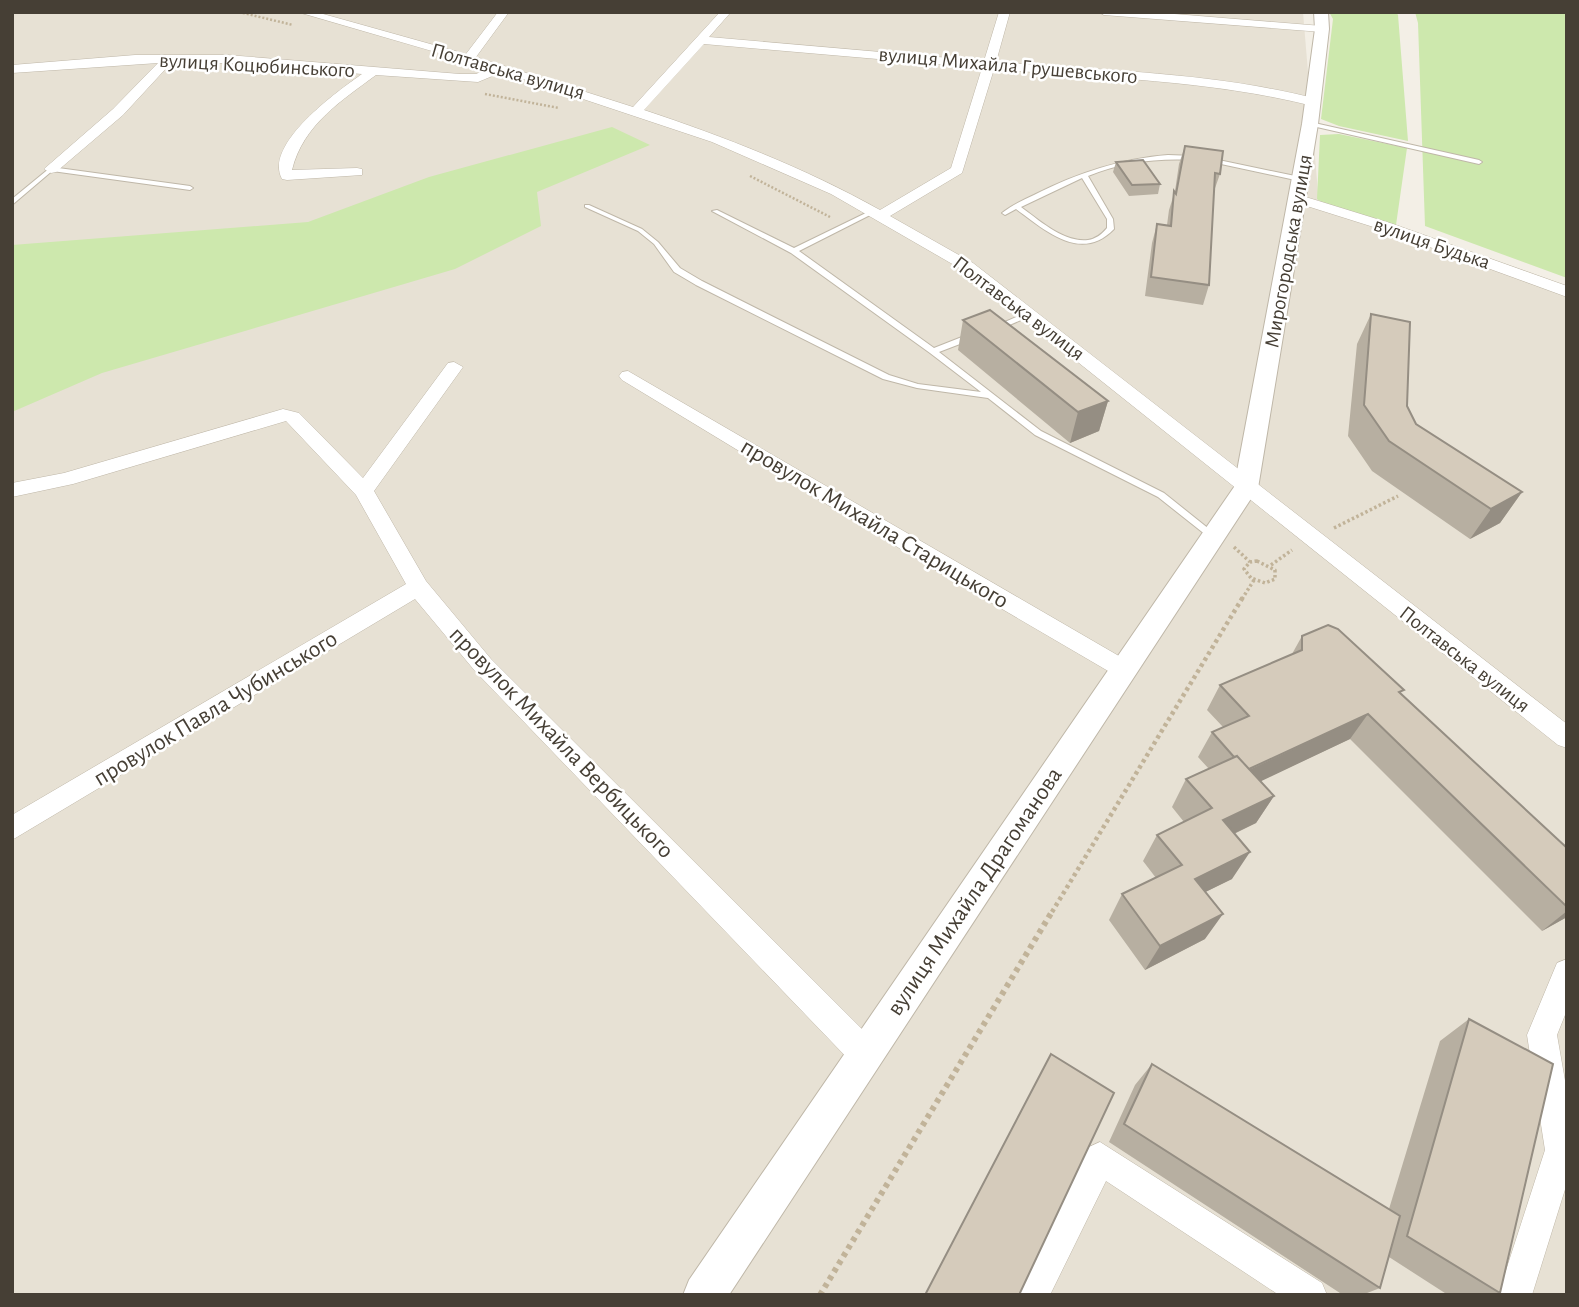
<svg xmlns="http://www.w3.org/2000/svg" width="1579" height="1307" font-family="'Alegreya Sans',sans-serif">
  <rect width="100%" height="100%" fill="#f3efe6"/>
  <path fill="#e7e1d4" d="M12,12H1303L1319,205L1567,294V1295H12Z"/>
  <path fill="#cde8ad" d="M1329,12H1396L1398,15L1408,141L1339,126L1321,119L1333,19Z
    M1415,12H1567V278L1425,226L1418,23Z
    M612,127L650,145L537,192L541,226L455,269L102,373L12,412V245L308,222L429,177Z
    M1339,134L1407,148L1396,225L1324,204L1317,199L1320,135Z"/>
  <g fill="none" stroke-linecap="round" stroke-linejoin="round">
    <g stroke="#bfb7a8" stroke-width="2">
      <path id="service" d="M1310,122L1479,160L1482,162L1479,164L1308,125V123Z
        M1168,155L1194,156L1197,158L1194,160C1157,158 1122,162 1088,176L1113,219L1114,229C1081,263 1046,231 1016,209L1005,215L1002,213C1012,205 1023,200 1034,195C1077,173 1120,159 1168,155ZM1082,178L1107,219V228C1102,234 1096,239 1088,240C1064,243 1039,220 1021,207Z
        M1209,158L1300,177L1303,179L1300,181L1207,161L1206,160Z
        M51,167L190,186L193,188L190,190L52,171L12,205V199Z
        M585,205H589L642,229L658,242L680,268L702,281L889,375L918,384L981,392L930,353L791,253L712,211L717,210L794,248L870,211H874V213L799,251L934,348L967,335H973V339L939,352L1041,431L1164,493L1219,537L1217,539H1211L1158,497L1035,435L988,398L917,388L883,379L696,285L674,272L654,244L638,231L585,207Z
        M1028,312L1035,314L998,330H995L991,328Z"/>
    </g>
    <g stroke="#bfb7a8" stroke-width="1">
      <path id="minor" d="M298,12H316L466,54L498,12H509L476,57L633,107L720,12H731L709,37L984,61L999,12H1010L996,62C1103,71 1213,72 1317,99L1319,102L1313,106C1210,80 1100,78 994,69L962,173L890,216L973,263L1567,724V748L1558,745L961,269L831,194L712,142L502,72L478,82L376,75C341,101 303,125 292,170L357,168L362,169V175L287,180L282,179C263,144 338,91 362,74L227,63H171L123,115L56,172L51,173L44,169L113,109L158,63L12,73V65L135,55H227L460,74H476L490,68ZM704,44L982,68L951,168L880,210C805,168 725,137 644,110Z
        M1099,12H1150L1322,26L1328,29L1322,32L1104,15Z
        M1296,194L1393,224L1567,286V297L1383,230L1291,201L1289,198Z
        M454,362L463,367L374,491L426,581L491,659L876,1043L880,1054L876,1065L865,1069L854,1065L475,671L415,599L12,840V815L406,584L356,495L286,421L73,484L12,497V483L64,473L283,409L299,413L363,478L448,363Z
        M628,371L1131,663L1135,669L1131,675L1123,678L1115,675L937,571L622,380L619,376L622,372Z
        M1567,959V1010L1557,1035L1567,1092V1183L1532,1295H1498L1545,1150L1527,1035L1557,963Z
        M1100,1142L1322,1283L1327,1295H1279L1106,1181L1050,1295H1015L1089,1147Z"/>
    </g>
    <g stroke="#bfb7a8" stroke-width="2">
      <path id="tertiary" d="M1314,12H1328L1329,29L1318,124L1258,488L729,1295H683L689,1280L1234,487L1302,124L1315,29Z"/>
    </g>
    <path stroke="#c1b399" stroke-width="2.5" stroke-dasharray="2 2" stroke-linecap="butt" d="M239,12L293,25
      M485,94L559,108
      M750,176L830,217"/>
    <path stroke="#c1b399" stroke-width="3.5" stroke-dasharray="2.5 2.5" stroke-linecap="butt" d="M1334,528L1398,496
      M1234,547L1250,562
      M1257,561L1275,570V579L1265,583L1251,578L1244,569L1250,562Z
      M1271,565L1292,550
      M1242,599L1254,580"/>
    <path stroke="#c1b399" stroke-width="4.5" stroke-dasharray="3.5 3.5" stroke-linecap="butt" d="M1052,912L1243,597"/>
    <path stroke="#c1b399" stroke-width="6" stroke-dasharray="4.5 4.5" stroke-linecap="butt" d="M820,1295L1053,910"/>
    <use href="#service" fill="#fff" fill-rule="evenodd"/>
    <use href="#minor" fill="#fff" fill-rule="evenodd"/>
    <use href="#tertiary" fill="#fff" fill-rule="evenodd"/>
  </g>
  <path fill="#b7afa1" d="M1185,146L1220,174L1214,191L1209,285L1203,305L1145,296L1152,243L1157,224L1167,225L1169,210L1175,191L1179,164Z
    M1116,162L1160,184L1158,194L1129,196L1113,172Z
    M1371,314L1407,406L1416,424L1522,492L1500,523L1470,539L1372,471L1348,436L1357,344Z
    M963,320L1108,401L1099,431L1070,443L958,350Z
    M1302,636L1401,694L1567,848V917L1542,931L1350,739L1260,781L1274,796L1256,823L1234,834L1232,879L1205,892V939L1145,970L1109,920L1122,894L1156,878L1143,861L1157,835L1184,822L1172,807L1186,779L1209,769L1198,757L1212,732L1223,727L1207,710L1220,685L1292,654Z
    M1469,1019L1500,1293L1495,1295H1448L1389,1257L1380,1288L1362,1295H1343L1109,1142L1135,1085L1152,1064L1389,1209L1440,1041Z
    M1051,1054L1019,1295H925L1040,1075Z"/>
  <path fill="#958e83" d="M1108,401L1099,431L1070,443L1078,412Z
    M1522,492L1500,523L1470,539L1491,509Z
    M1368,714L1350,739L1232,795L1247,771Z
    M1274,796L1256,823L1206,847L1223,820Z
    M1250,852L1232,879L1179,905L1195,879Z
    M1567,911V917L1542,931Z
    M1223,914L1205,939L1145,970L1160,946Z"/>
  <path fill="#d5cbbb" stroke="#958e83" stroke-width="2" d="M1185,146L1223,151L1220,174L1215,173L1209,285L1151,277L1157,224L1171,226L1174,191L1176,194Z
    M1143,160L1160,184L1132,185L1116,162Z
    M990,310L1108,401L1078,412L963,320Z
    M1371,314L1410,322L1407,406L1416,424L1522,492L1491,509L1389,441L1364,405Z
    M1328,625L1338,629L1404,690L1399,692L1567,848V907L1368,714L1249,769L1237,756L1234,757L1212,732L1249,716L1220,685L1302,650V636Z
    M1237,756L1274,796L1223,820L1250,852L1195,879L1223,914L1160,946L1122,894L1182,865L1157,835L1212,808L1186,779Z
    M1469,1019L1553,1064L1500,1293L1407,1236Z
    M1051,1054L1114,1093L1019,1295H925Z
    M1152,1064L1400,1216L1380,1288L1124,1124Z"/>
  <g text-anchor="middle" stroke-width="5" stroke-linejoin="round" paint-order="stroke">
    <g font-size="21" fill="#463f35" stroke="#fff">
      <text transform="translate(257 65) rotate(3)" y="7">вулиця Коцюбинського</text>
      <text transform="translate(1008 65) rotate(5)" y="7">вулиця Михайла Грушевського</text>
      <text transform="translate(508 71) rotate(16)" y="7">Полтавська вулиця</text>
      <text transform="translate(1432 243) rotate(19)" y="7">вулиця Будька</text>
      <text transform="translate(1288 251) rotate(-80)" y="7">Мирогородська вулиця</text>
      <text transform="translate(1019 308) rotate(37)" y="7">Полтавська вулиця</text>
      <text transform="translate(1465 659) rotate(38)" y="7">Полтавська вулиця</text>
    </g>
    <g font-size="24" fill="#463f35" stroke="#fff">
      <text transform="translate(875 523) rotate(31)" y="8">провулок Михайла Старицького</text>
      <text transform="translate(215 708) rotate(-31)" y="8">провулок Павла Чубинського</text>
      <text transform="translate(562 742) rotate(46)" y="8">провулок Михайла Вербицького</text>
      <text transform="translate(974 891) rotate(-56)" y="8">вулиця Михайла Драгоманова</text>
    </g>
  </g>
  <rect width="1579" height="1307" fill="none" stroke="#463f35" stroke-width="28"/>
</svg>
